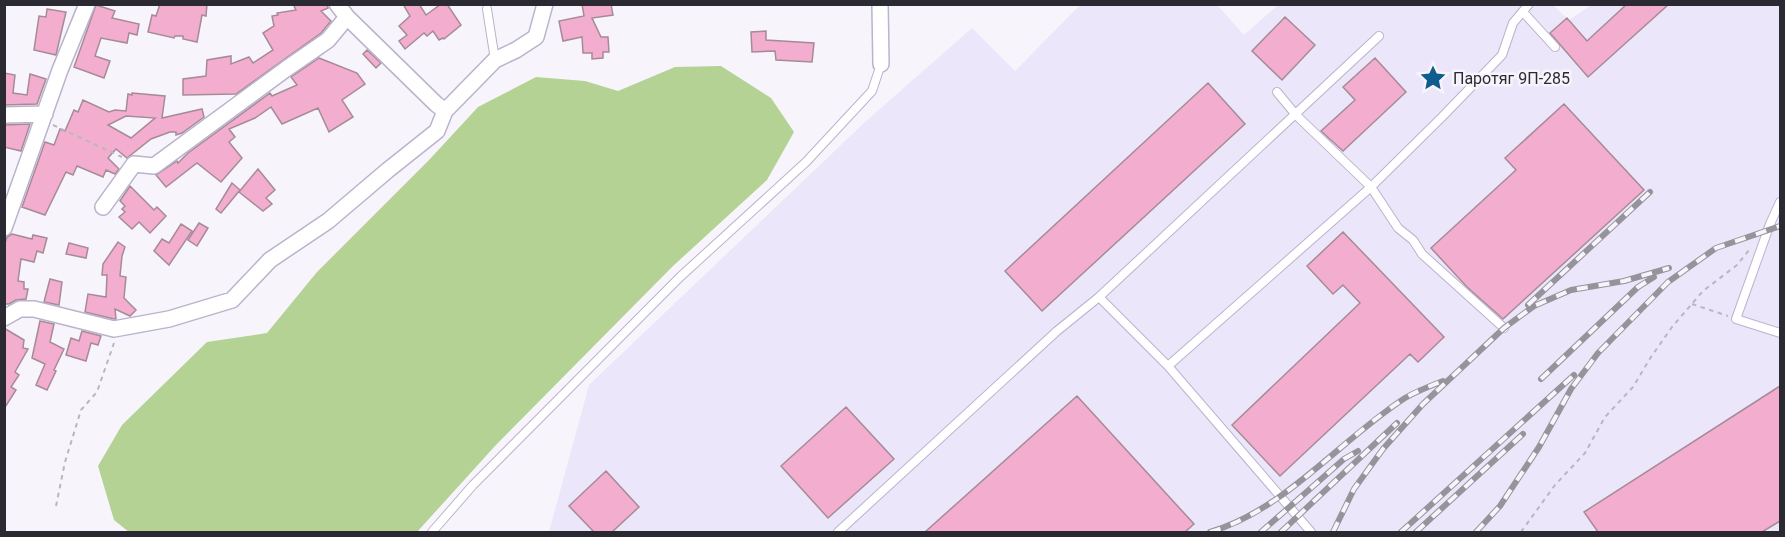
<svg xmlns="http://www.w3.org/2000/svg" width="1785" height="537" font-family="Roboto,sans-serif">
  <rect width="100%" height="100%" fill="#f7f5fb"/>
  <path fill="#ebe6fa" d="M1080,5H1217L1244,35L1278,5H1553L1569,20L1591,5H1780V532H549L589,385L865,122L972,28L1015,71Z"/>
  <path fill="#b3d294" d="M721,66L771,98L794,132L767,180L673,266L495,446L417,532H129L114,520L98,466L122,425L207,342L267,333L317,272L430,159L478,107L536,77L585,81L618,91L675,67Z"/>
  <path fill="#f3adce" stroke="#a68b97" stroke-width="1.5" fill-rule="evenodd" d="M160,4H207L206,16L202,15L197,42L183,39V36H175L174,38L148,32L152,15L156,16Z
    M293,4H327L328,8L321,11L331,21L321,33L236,94L183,95V79L206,76L207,60L231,56V64L249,57L253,63L273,50L263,33L274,26L272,16L278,15L277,13L296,10Z
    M403,4H419L426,15L441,4H447L461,25L444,39L443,38L439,40L433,31L427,36L424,33L405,49L399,41L407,35L399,26L410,16Z
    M582,4H611L613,15L592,18L601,37H608L609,52H603V58L592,59V53H583L582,37L563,41L559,21L584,16Z
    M1627,4H1669L1588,77L1550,33L1567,18L1587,41Z
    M96,5L115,11L112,18L139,24L137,35L129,33L127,43L101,38L95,56L110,61L104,78L74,67Z
    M47,9L66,12L56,55L34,50L39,16L46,17Z
    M1285,17L1315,45L1282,80L1252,51Z
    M766,31V40L814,43L812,62L776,60L775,51L752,52L751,32Z
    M367,50L381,63L376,68L363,54Z
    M319,58L357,73L365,84L342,100L353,117L329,132L318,108L282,124L271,107L255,118L229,129L235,137L229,142L242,158L221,182L197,163L166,187L156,175L177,161L178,163L188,153L270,93L272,96L297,85L291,77Z
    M1375,58L1406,92L1343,151L1321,131L1355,100L1343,87Z
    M4,73L15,75L13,93L27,95L30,74L46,79L37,104L4,105Z
    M1208,83L1245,124L1042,311L1005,271Z
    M132,93L165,96L162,118L202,109L204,117L182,133L176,135V132H170L151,139L127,158L116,149L108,158L119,169L115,174L106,170L103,177L77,166L73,175L66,172L45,215L22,207L45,142L54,145L60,129L65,131L74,110L78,112L83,100L109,112L115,110L126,111L128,94L132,95ZM126,116L155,118L131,138L108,125Z
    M1564,104L1644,190L1503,319L1467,287L1431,248L1516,170L1505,158Z
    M30,124L21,151L4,147V125Z
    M258,169L275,190L266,198L272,204L263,211L239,192Z
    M232,183L240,190L221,213L216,209Z
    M130,186L154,210L157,207L166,216L150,233L139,222L132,229L119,217L125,212L122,209L125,206L120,201Z
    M199,223L208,228L197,246L188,240Z
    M181,224L192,231L169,265L154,251L162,239L169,243Z
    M1343,232L1444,337L1418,362L1410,354L1280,476L1232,425L1360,303L1343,285L1333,294L1307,266Z
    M12,234L32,239L33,235L47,238L43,253L37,251L34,262L21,259L18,281L24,282V289H28L26,299L16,300L9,304H4V246L7,237Z
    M118,242L125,247L122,256L120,276L126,277L124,298L136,310L130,316L115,309L116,319H114L85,312L88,294L106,297L107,275H102L103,264Z
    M69,243L88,248L86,258L66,254Z
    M50,279L62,282L59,305L44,302Z
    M40,321L54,324L50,342L64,349L54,370L56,371L47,390L36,385L45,364L32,358Z
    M4,328L24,340L23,348L28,349L15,372L19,375L11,387L16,390L4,409Z
    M82,331L101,336L98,345L91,343L86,361L66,355L71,338L79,341Z
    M1780,386V521L1762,532H1598L1584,512Z
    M1077,396L1194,524L1185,532H925Z
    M846,407L894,459L828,518L781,466Z
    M606,471L639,507L612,532H594L569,506Z"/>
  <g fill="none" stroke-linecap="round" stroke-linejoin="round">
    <g stroke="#bab3cd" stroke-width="10">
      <path id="lane" d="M487,9L495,60
        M1523,12L1555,47
        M1277,92L1296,115L1371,187L1398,228L1413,240L1422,254L1504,328
        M1780,202L1770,224L1736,319L1780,333
        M1099,297L1379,36
        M1168,366L1311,532
        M432,532L473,485L680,277L806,162L872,91L881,64
        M838,532L1057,331L1099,297L1168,366L1371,187L1442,117L1502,55L1513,23L1529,4"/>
    </g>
    <g stroke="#bab3cd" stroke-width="18">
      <path id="street" d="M337,4L347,17L436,104L445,111
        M880,4L881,64
        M4,115L45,114
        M103,207L134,164L154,166L286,69L328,40L347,17
        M4,228L60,70L87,4
        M4,318L20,309H34L114,329L169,319L232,300L270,260L328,221L388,170L437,131L445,111L495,60L516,50L536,37L545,4"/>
    </g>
    <path stroke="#b9b7be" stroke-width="2" stroke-dasharray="4.5 4.5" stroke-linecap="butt" d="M53,125L122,157
      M1692,304L1728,316
      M56,506L65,462L81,410L97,392L114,343
      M1521,532L1555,485L1585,453L1605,417L1633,387L1651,357L1672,327L1703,291L1737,265L1749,250"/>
    <use href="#lane" stroke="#fff" stroke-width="8"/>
    <use href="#street" stroke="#fff" stroke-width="15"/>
    <g stroke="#96949b" stroke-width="6">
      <path id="rail" d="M1528,305L1650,192
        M1541,379L1638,287L1654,277
        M1210,532C1285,510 1340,440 1405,398C1417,391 1430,386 1443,381
        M1261,532L1344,459L1358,451
        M1281,532L1397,423
        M1333,532L1354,489L1383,449L1423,404L1504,328L1534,306L1571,290L1624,281L1669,268
        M1401,532L1574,375
        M1416,532L1523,434
        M1476,532L1500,506L1539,447L1571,389L1598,353L1668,282L1716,248L1780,226"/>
    </g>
    <use href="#rail" stroke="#f7f5fb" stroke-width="4" stroke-dasharray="11" stroke-linecap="butt"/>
  </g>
  <defs>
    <g id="sight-bare" transform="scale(2.07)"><path d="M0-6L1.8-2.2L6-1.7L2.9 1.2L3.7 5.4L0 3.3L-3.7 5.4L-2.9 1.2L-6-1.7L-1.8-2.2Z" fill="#0f5c8f" stroke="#f7f5fb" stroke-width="2.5" paint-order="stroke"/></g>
  </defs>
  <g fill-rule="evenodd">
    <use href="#sight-bare" x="1433" y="78"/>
  </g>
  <g text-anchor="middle" stroke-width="5" stroke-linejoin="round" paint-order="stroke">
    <g font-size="16" fill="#2b2932" stroke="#f7f5fb" text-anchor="start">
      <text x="1453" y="84">Паротяг 9П-285</text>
    </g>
  </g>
  <rect width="1785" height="537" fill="none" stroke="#2b2932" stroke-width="12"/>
</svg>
